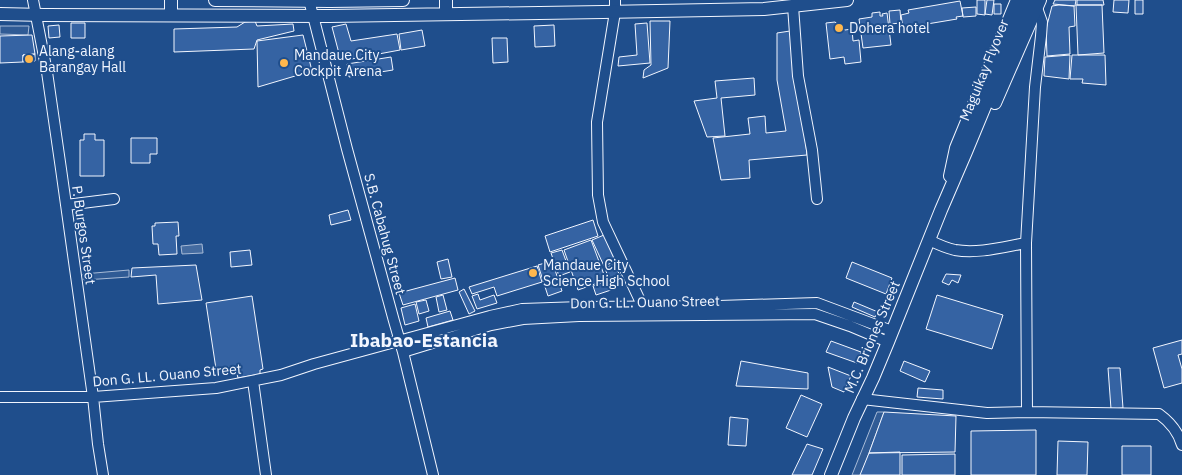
<svg xmlns="http://www.w3.org/2000/svg" width="1182" height="475" font-family="'IBM Plex Sans',sans-serif">
  <rect width="100%" height="100%" fill="#1f4e8c"/>
  <path fill="#305b95" stroke="#a8bbd7" d="M0,26H29L28,35L0,34Z
    M129,270V277L84,280L83,274Z
    M877,412H884L861,475H852Z"/>
  <path fill="#446ba0" stroke="#a8bbd7" d="M202,244L203,253L182,254L181,246Z"/>
  <path fill="#3563a3" stroke="#f2f6ff" d="M977,0H985V15L977,14Z
    M987,0H994L992,15L985,14Z
    M1055,0H1076L1075,6L1053,4Z
    M1077,0H1103L1104,5H1077Z
    M1114,0H1129L1128,13L1113,12Z
    M1135,0H1143V14H1135Z
    M960,1L963,16L956,17L957,19L903,28L901,15L909,13L908,10Z
    M994,4H1001V14H994Z
    M1059,5L1074,6L1075,26L1069,27L1070,54L1047,56L1046,29L1052,6Z
    M1076,5H1102L1104,53L1078,55Z
    M976,7V16L963,17L962,8Z
    M900,10L901,23L890,24L889,11Z
    M880,12V16H883L882,14L887,13L891,45L863,48L859,19L872,17V13Z
    M255,21L257,26L293,24L294,31L257,40L254,49L174,52V29L237,27L245,22Z
    M650,21H670L668,68L643,78L644,70L651,65Z
    M835,22L845,30L852,29L853,41L859,40L861,62L845,64L844,57L830,59L826,23Z
    M71,23H85V38H71Z
    M647,23L650,63L618,66L619,57L637,55L635,24Z
    M346,24L351,41L397,34L400,50L341,61L332,27Z
    M59,25L60,37L49,38L48,26Z
    M554,25L555,46L535,47L534,26Z
    M422,30L425,46L401,50L399,34Z
    M790,31L804,128L807,155L749,160L750,178L721,180L713,138L750,134L748,118L765,116L766,133L786,131L777,80V33Z
    M32,35L35,54L23,55V62L0,63V36Z
    M303,35L312,71L258,87L257,41Z
    M492,38H507L508,62L493,63Z
    M35,54V61L23,62V55Z
    M1070,55L1069,79L1044,76L1045,57Z
    M1072,55H1105L1106,85L1082,83L1083,79H1070Z
    M391,57L393,70L349,77L347,64Z
    M754,78L755,95L721,98L725,136L707,137L694,101L717,98L715,81Z
    M84,134H95V140H104V176H80V140H84Z
    M131,138H157V154H150V163H131Z
    M348,210L351,220L331,225L329,215Z
    M593,220L598,236L550,252L545,236Z
    M178,222L179,236H176L177,254L159,255L158,244H153L152,226H155V223Z
    M604,235L616,261L604,266L592,240Z
    M591,240L606,280L578,290L564,250Z
    M250,250L252,265L231,267L230,252Z
    M562,250L570,272L559,276L551,253Z
    M448,259L452,277L441,279L437,262Z
    M552,261L562,291L548,296L538,265Z
    M852,262L892,278L886,294L846,278Z
    M615,264L620,276L609,280L605,268Z
    M196,265L202,300L158,304L156,275L131,277L132,268Z
    M537,266L542,282L497,296L494,287L472,294L469,287Z
    M946,274L961,275L958,283L952,280L949,285L942,282Z
    M455,278L458,290L403,305L399,293Z
    M608,281L611,290L596,295L593,286Z
    M464,289L475,311L469,314L459,292Z
    M478,294L480,300L494,295L497,303L477,309L472,296Z
    M443,295L447,310L439,312L436,297Z
    M937,295L1003,315L992,349L926,329Z
    M252,296L263,369L260,370V374L238,378L237,374H233L231,367L216,369L206,303Z
    M426,300L429,311L419,314L416,302Z
    M854,302L878,312L875,317L852,307Z
    M415,304L419,321L405,325L401,308Z
    M450,311L453,320L428,327L426,318Z
    M1182,340V354L1178,355L1182,369V383L1164,388L1153,348Z
    M831,341L861,352L857,363L826,352Z
    M741,361L808,373V389L736,386Z
    M904,361L930,371L925,382L900,371Z
    M828,367L851,376L844,392L832,387Z
    M1108,368H1120L1123,408L1111,409Z
    M918,388L943,390V399L917,397Z
    M801,395L822,404L807,437L786,428Z
    M884,412L956,416L955,452L869,453Z
    M730,417L748,419L746,446L728,445Z
    M1036,430V475H971V431Z
    M1058,441L1088,442L1087,475H1057Z
    M807,444L823,449L812,475H792Z
    M1122,446H1151V475H1122Z
    M900,452V475H860L869,453Z
    M955,454V475H902V455Z"/>
  <g fill="none" stroke-linecap="round" stroke-linejoin="round">
    <g stroke="#f2f6ff" stroke-width="12">
      <path id="minor" d="M33,0L47,72L61,169L93,397L98,444L103,475
        M309,0L347,149L394,321L403,352L433,475
        M615,0V12L597,122L598,195L603,222L643,307
        M793,6L798,76L812,150L817,199
        M66,205L114,199
        M929,240C937,244 946,248 955,250C978,254 1003,247 1026,243
        M403,352L491,325L523,319L579,316L815,314L850,326L888,342
        M253,381L266,475
        M0,397H93L216,388L281,375L314,364L490,316L522,309L581,307L719,306L817,303L892,331
        M862,399L987,413L1027,412L1159,414C1170,422 1178,431 1182,445
        M1027,412L1026,243L1035,87L1041,36L1042,22L1037,8"/>
    </g>
    <g stroke="#f2f6ff" stroke-width="14">
      <path id="major" d="M171,0V15
        M215,0L330,1L403,0
        M0,14L44,15L329,16L603,12L764,9L847,0
        M446,14V0
        M995,103L1040,0
        M950,176L956,148L1017,0
        M831,475L854,418L873,378L888,342L941,210L966,152L1029,0"/>
    </g>
    <use href="#minor" stroke="#1f4e8c" stroke-width="10"/>
    <use href="#major" stroke="#1f4e8c" stroke-width="12"/>
  </g>
  <g fill="#ffb74d" stroke="#1f4e8c" stroke-width="2">
    <circle cx="839" cy="28" r="5"/>
    <circle cx="29" cy="59" r="5"/>
    <circle cx="284" cy="63" r="5"/>
    <circle cx="533" cy="273" r="5"/>
  </g>
  <g text-anchor="middle" stroke-width="4" stroke-linejoin="round" paint-order="stroke">
    <g font-size="14" fill="#f2f6ff" stroke="#1f4e8c" text-anchor="start">
      <text x="849" y="33">Dohera hotel</text>
      <text x="39" y="56">Alang-alang<tspan x="39" dy="16">Barangay Hall</tspan></text>
      <text x="294" y="60">Mandaue City<tspan x="294" dy="16">Cockpit Arena</tspan></text>
      <text x="543" y="270">Mandaue City<tspan x="543" dy="16">Science High School</tspan></text>
    </g>
    <g font-size="14" fill="#f2f6ff" stroke="#1f4e8c">
      <text transform="translate(984 70) rotate(-68)" y="5">Maguikay Flyover</text>
      <text transform="translate(385 234) rotate(75)" y="5">S.B. Cabahug Street</text>
      <text transform="translate(84 235) rotate(82)" y="5">P. Burgos Street</text>
      <text transform="translate(645 302) rotate(-1)" y="5">Don G. LL. Ouano Street</text>
      <text transform="translate(872 337) rotate(-67)" y="5">M.C. Briones Street</text>
      <text transform="translate(167 375) rotate(-5)" y="5">Don G. LL. Ouano Street</text>
    </g>
    <g font-size="19" font-weight="bold" fill="#f2f6ff" stroke="#1f4e8c">
      <text x="424" y="347">Ibabao-Estancia</text>
    </g>
  </g>
</svg>
